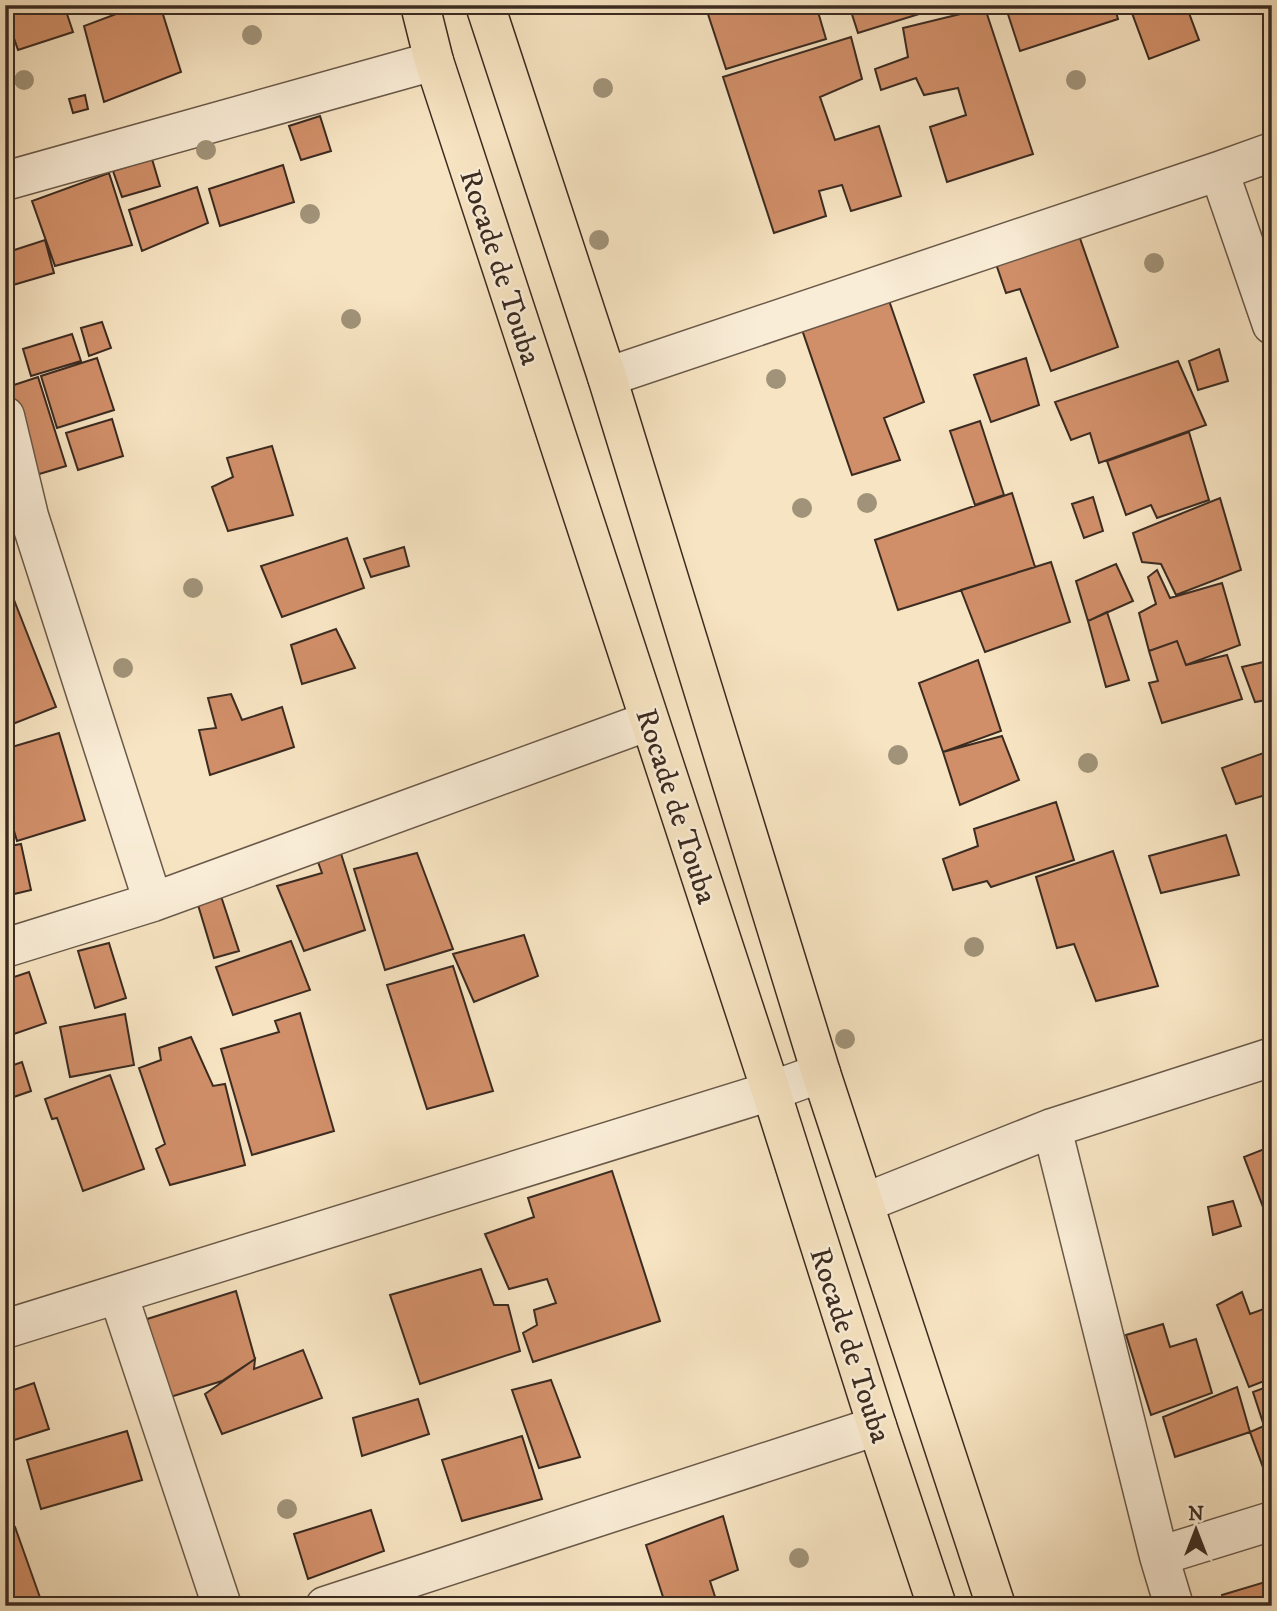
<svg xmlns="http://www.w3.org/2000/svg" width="1277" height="1611" font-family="'IM FELL DW Pica',serif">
  <rect width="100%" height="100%" fill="#f7e4c2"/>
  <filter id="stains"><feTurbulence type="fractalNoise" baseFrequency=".00286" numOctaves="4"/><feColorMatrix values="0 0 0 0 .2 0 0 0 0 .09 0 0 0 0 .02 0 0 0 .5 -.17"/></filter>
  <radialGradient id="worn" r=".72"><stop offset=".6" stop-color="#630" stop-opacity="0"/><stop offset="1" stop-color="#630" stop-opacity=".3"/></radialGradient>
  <path fill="#d18f69" stroke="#3b2b21" stroke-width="2" d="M5,5H64L73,32L18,50L5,12Z
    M140,5H160L181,72L104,102L84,26Z
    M705,5H742L744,12L764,5H816L826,39L726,69Z
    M849,5H948L858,33Z
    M1005,5H1114L1118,19L1020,51Z
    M1129,5H1186L1199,40L1149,59Z
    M985,8L1033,154L947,182L930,127L966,115L958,88L924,95L916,78L881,90L875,69L908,57L903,28Z
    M851,37L862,79L820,97L835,140L879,126L901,196L851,211L842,185L819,191L826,216L774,233L723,77Z
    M85,95L88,109L73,113L69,99Z
    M320,116L331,151L301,160L289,126Z
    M152,159L160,186L122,197L113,171Z
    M283,165L294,202L220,226L209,189Z
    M109,173L132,245L55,266L32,201Z
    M197,187L208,223L142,251L129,210Z
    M1076,227L1118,347L1051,371L1020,289L1006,293L994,258Z
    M45,240L54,273L13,285L5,265V253Z
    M884,286L924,402L884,418L900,460L852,475L798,318Z
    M102,322L111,348L89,356L81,328Z
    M72,334L81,361L31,376L23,349Z
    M1219,349L1228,381L1198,390L1189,361Z
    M97,358L114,410L57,428L41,376Z
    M1026,358L1039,405L991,422L974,375Z
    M1178,361L1206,425L1099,463L1090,433L1071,440L1055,402Z
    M38,377L66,466L36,475L8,387Z
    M112,419L123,456L78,470L66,433Z
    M980,421L1004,495L975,505L950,431Z
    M1189,432L1209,500L1157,518L1151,505L1126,515L1107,461Z
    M272,446L293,515L228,531L212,487L233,477L227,458Z
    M1012,493L1035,567L898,610L875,540Z
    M1093,497L1103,531L1084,538L1072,504Z
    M1220,498L1241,570L1176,595L1161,564L1142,562L1133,533Z
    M347,538L364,588L282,617L261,566Z
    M404,547L409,566L371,577L364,559Z
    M1051,562L1070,622L985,652L961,590Z
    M1116,564L1133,601L1088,621L1076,581Z
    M1157,570L1170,598L1222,583L1240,645L1186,665L1177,641L1149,651L1139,613L1156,604L1148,577Z
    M5,577L56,707L5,727Z
    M1107,612L1129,680L1106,687L1088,621Z
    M336,629L355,668L302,684L291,645Z
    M1177,641L1186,665L1227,655L1242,699L1162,723L1149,683L1158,681L1149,651Z
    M978,660L1001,731L943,752L919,683Z
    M1272,660V699L1255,702L1242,667Z
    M231,694L242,720L282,707L294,747L210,775L199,730L216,728L208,698Z
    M59,733L85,820L17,841L5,800V749Z
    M1002,736L1019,780L960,805L943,752Z
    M1272,750V793L1236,804L1222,768Z
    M1056,802L1074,860L991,887L987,881L953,890L943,859L978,846L974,829Z
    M1226,835L1239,875L1161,893L1149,856Z
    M21,844L31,890L10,895L5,870V847Z
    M338,844L365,930L304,951L277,886L322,873L314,851Z
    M1113,851L1158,986L1096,1001L1074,944L1057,948L1036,877Z
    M417,853L453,949L385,970L354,869Z
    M219,890L239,951L214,958L195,895Z
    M524,935L538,976L474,1002L453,954Z
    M291,941L310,990L233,1015L216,967Z
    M109,943L126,998L95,1008L78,951Z
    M453,966L493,1091L427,1109L387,985Z
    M29,972L46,1023L14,1034L5,1007V980Z
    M300,1013L334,1131L252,1155L221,1049L279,1032L275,1021Z
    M125,1014L134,1065L70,1077L60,1027Z
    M191,1037L213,1086L225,1084L245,1165L170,1185L156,1149L165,1144L139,1068L161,1060L159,1048Z
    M22,1062L31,1091L5,1100V1068Z
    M110,1075L144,1169L83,1191L57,1118L52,1119L45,1099Z
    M1272,1146V1219L1268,1220L1244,1157Z
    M612,1171L660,1321L533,1362L523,1333L537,1325L534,1310L556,1303L547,1279L509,1289L485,1234L534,1217L528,1198Z
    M1233,1201L1241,1226L1213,1235L1208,1207Z
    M481,1269L494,1305H508L520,1351L420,1384L390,1295Z
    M236,1291L255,1359L222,1381L167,1398L144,1320Z
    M1242,1292L1250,1314L1272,1306V1378L1249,1387L1217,1305Z
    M1163,1324L1170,1347L1196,1339L1212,1393L1151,1415L1126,1335Z
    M303,1350L322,1398L222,1434L205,1394L255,1359L254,1369Z
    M551,1380L580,1457L539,1468L512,1390Z
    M34,1383L49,1429L5,1443V1393Z
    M1272,1385V1468L1264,1470L1250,1432L1264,1426L1253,1392Z
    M1237,1387L1250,1432L1175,1457L1163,1417Z
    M418,1399L429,1434L362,1456L353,1418Z
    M127,1431L142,1480L41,1509L27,1460Z
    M522,1436L542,1499L462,1521L442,1460Z
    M371,1510L384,1551L308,1579L294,1534Z
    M723,1516L738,1570L710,1581L718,1606H666L646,1545Z
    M15,1527L43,1606H5V1531Z
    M1272,1580V1606H1225L1222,1595Z"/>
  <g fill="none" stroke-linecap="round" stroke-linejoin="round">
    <g stroke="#6a5949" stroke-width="41">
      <path id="street" d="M1219,171L1272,325
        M5,181L434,61
        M607,377L1219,171L1272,152
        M5,416L29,516L153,902
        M5,948L153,902L649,721
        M1052,1128L1159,1556L1174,1606
        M864,1203L1052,1128L1272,1057
        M118,1294L222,1606
        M5,1329L771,1091L821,1073
        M1159,1556L1272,1521
        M325,1606L877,1426"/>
    </g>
    <g stroke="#3b2b21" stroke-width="41">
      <path id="primary" d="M420,5L434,61L771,1091L877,1426L937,1606
        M485,5L607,377L821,1073L996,1606"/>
    </g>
    <use href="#street" stroke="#faedd7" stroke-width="38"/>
    <use href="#primary" stroke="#f7e4c2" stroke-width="38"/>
  </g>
  <g fill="#a19379">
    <circle cx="252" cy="35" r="10"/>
    <circle cx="24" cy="80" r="10"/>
    <circle cx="1076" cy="80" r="10"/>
    <circle cx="603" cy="88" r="10"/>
    <circle cx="206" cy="150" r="10"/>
    <circle cx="310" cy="214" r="10"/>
    <circle cx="599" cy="240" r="10"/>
    <circle cx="1154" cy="263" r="10"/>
    <circle cx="351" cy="319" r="10"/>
    <circle cx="776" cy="379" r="10"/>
    <circle cx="867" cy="503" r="10"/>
    <circle cx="802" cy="508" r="10"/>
    <circle cx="193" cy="588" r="10"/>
    <circle cx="123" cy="668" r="10"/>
    <circle cx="898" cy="755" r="10"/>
    <circle cx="1088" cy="763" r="10"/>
    <circle cx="974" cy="947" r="10"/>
    <circle cx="845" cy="1039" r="10"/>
    <circle cx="287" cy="1509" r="10"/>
    <circle cx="799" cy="1558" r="10"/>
  </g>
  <g text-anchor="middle" stroke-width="5" stroke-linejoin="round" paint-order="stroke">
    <g font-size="30" fill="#3b2b21" stroke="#faedd7">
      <text transform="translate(501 267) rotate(72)" y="10">Rocade de Touba</text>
      <text transform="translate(677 806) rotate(72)" y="10">Rocade de Touba</text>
      <text transform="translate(851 1345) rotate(72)" y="10">Rocade de Touba</text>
    </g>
  </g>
  <rect width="1277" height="1611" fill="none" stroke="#f7e4c2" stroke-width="28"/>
  <rect x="7" y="7" width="1263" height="1597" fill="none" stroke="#3b2b21" stroke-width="3.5"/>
  <rect x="14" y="14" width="1249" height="1583" fill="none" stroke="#3b2b21" stroke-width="2"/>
  <g transform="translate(1196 1530)" stroke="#faedd7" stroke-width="5" paint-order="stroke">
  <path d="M0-5L12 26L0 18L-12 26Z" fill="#3b2b21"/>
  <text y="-10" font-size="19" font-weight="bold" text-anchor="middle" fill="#3b2b21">N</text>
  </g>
  <rect width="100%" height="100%" filter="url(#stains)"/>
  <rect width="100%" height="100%" fill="url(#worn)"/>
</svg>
